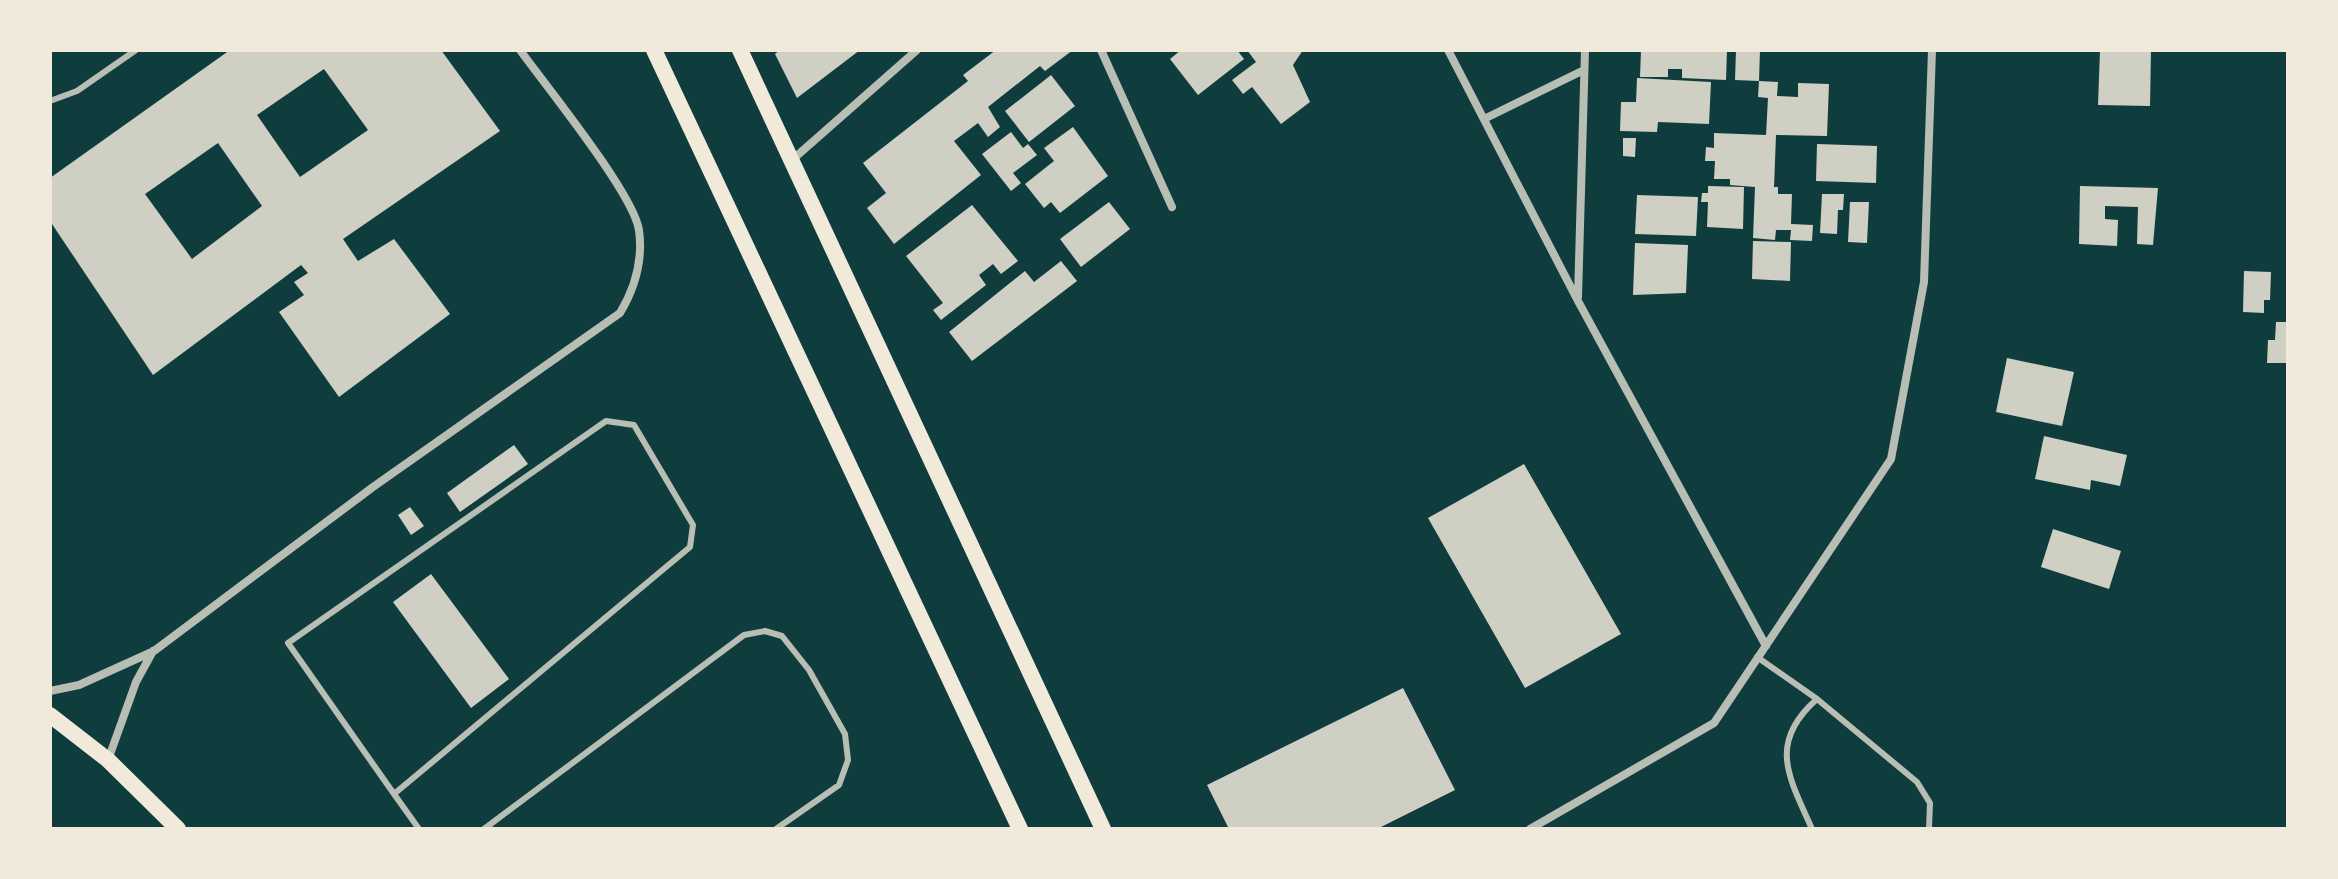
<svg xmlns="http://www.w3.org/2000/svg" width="2338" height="879" font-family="'IBM Plex Serif',serif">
  <rect width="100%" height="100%" fill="#0f3d3e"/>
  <path fill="#cfcfc3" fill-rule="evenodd" d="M230,50H441L500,131L343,239L358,261L394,239L450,314L339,397L279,312L304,295L294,282L308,273L301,265L153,375L50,221V178ZM324,69L368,130L300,177L257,115ZM218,143L262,206L192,259L145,194Z
    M780,50H860L797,98L775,54Z
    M996,50H1073L1045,71L1040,66L988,107L1000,127L988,137L978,123L954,141L981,175L894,244L867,208L886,193L863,163L968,81L963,75Z
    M1181,50H1237L1244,59L1198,95L1170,59Z
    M1247,50H1303L1293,65L1310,102L1281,124L1252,87L1243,94L1232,80L1256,62Z
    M1641,50H1727L1726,80L1682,78V69H1668V77H1640Z
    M1736,50H1760L1759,81L1735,80Z
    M2100,50H2151L2150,106L2098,105Z
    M1051,75L1075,106L1029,142L1005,111Z
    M1637,78L1711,82L1709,124L1658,122L1657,132L1620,131L1621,102H1636Z
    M1759,81L1778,82L1777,96L1798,97V83L1829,84L1827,136L1776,135L1774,187H1778V194H1792L1791,224L1813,225L1812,241L1790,240L1791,230H1776L1775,240L1753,238L1755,187L1730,185V179H1714L1715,161H1705L1706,147L1714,148V133L1766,135L1768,98L1758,97Z
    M1073,127L1108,176L1060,213L1051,202L1044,208L1025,184L1054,161L1044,148Z
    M1011,132L1023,148L1028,144L1037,155L1013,173L1021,183L1011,191L982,154Z
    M1623,138H1636L1635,157L1623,156Z
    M1817,144L1877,146L1876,183L1816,181Z
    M1708,186L1744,187L1743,229L1707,227L1708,202H1701L1702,193H1708Z
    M2080,186L2158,188L2153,245L2137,244L2138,207L2105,206V219L2118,220L2117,246L2079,244Z
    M1822,194H1844L1843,210H1838L1837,234L1820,233Z
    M1637,195L1698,197L1696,236L1635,234Z
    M1109,202L1130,229L1081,267L1060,239Z
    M1850,202H1869L1867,243L1848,242Z
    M972,205L1018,261L1001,274L993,264L979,275L986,285L941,320L933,310L943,303L906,256Z
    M1753,241L1791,242L1790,281L1752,279Z
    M1635,243L1688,245L1686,293L1633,295Z
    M1061,261L1077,281L972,361L949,332L1025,271L1034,282Z
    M2244,271L2271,272L2270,300H2264V313L2243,312Z
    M2276,322H2288V363H2267L2268,340H2275Z
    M2007,358L2074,372L2062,426L1996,412Z
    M2044,436L2127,455L2120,486L2091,480L2090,490L2035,479Z
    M514,445L528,464L460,512L447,493Z
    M1524,464L1621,634L1525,688L1428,518Z
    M410,507L424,526L411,535L398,515Z
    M2053,529L2121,551L2109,589L2041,567Z
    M431,574L509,679L471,708L393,602Z
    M1403,688L1455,790L1377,829H1229L1207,785Z"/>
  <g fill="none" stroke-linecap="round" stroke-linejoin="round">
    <path stroke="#b8beb3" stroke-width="6" d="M50,101L77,91L136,50
      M1757,657L1817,699L1917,782L1930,803L1929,829
      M394,794L288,643L606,421L634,425L693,525L690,547L394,794L419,829
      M484,829L744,635L765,631L782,636L809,670L845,734L848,760L839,785L776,829
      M1812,829C1789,777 1767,743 1817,699"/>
    <path stroke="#b8beb3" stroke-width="8" d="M1101,50L1172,207
      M1448,50L1578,301L1766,646
      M1484,119L1584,70
      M792,160L917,50
      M1578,297L1585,50
      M50,691L79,685L154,651L373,487L620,313C635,288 643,259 639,230C633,193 546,86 520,50
      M108,760L136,682L153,651
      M1530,829L1714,723L1891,459L1924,282L1932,50"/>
    <path stroke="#f1e9da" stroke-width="16" d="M654,50L1020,829
      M740,50L1103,829
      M50,715L108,760L178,829"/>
  </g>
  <rect width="2338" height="879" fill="none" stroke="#f1e9da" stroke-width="104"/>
</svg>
